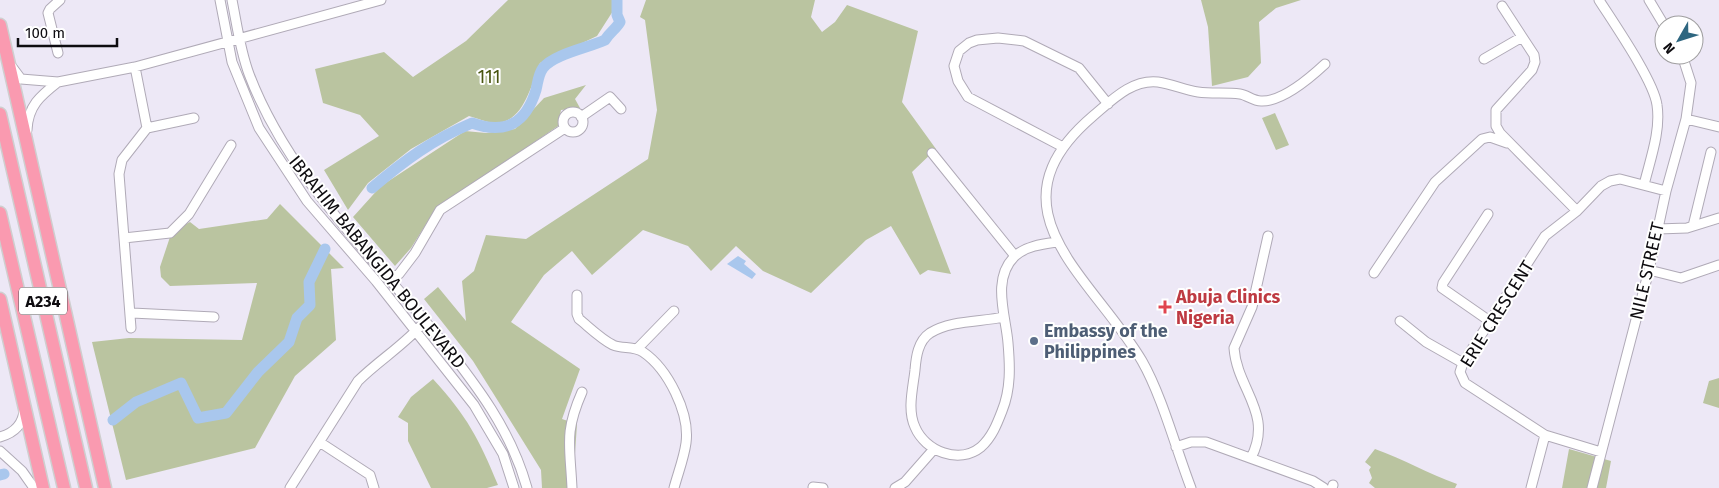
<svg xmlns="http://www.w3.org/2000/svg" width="1719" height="488" font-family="'Fira Sans',sans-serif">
  <rect width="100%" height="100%" fill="#ede8f6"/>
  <path fill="#bac4a0" d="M508,0H620L597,36L540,63C531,85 524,122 496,123C487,123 477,118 469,116L411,149L368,183L348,210L324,170L379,136L360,115L323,103L315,69L384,52L413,77L466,41Z
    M646,0H815L811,17L822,32L835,22L847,5L918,31L902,102L936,149L912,172L951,274L928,270L920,275L891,226L866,240L811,293L763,271L736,246L711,271L688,246L643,230L592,275L572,251L544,275L511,322L580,369L562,419L577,424L574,468L576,488H542L541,470L473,361L424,299L438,287L466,321L462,281L474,271L486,235L526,239L648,159L657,110L645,20L640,17Z
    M1201,0H1301L1276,8L1259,22L1261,63L1248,77L1212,86L1208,27Z
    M586,85L575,99L580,108L561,110L558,126L435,210L411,248L395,266L353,217L381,186L465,131L486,133L515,129L544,98Z
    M1275,113L1289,145L1276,150L1262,118Z
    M280,204L344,268L331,269L336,340L295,376L255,448L126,480L92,342L129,338L242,340L257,283L170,286L161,277L160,267L172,231L190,222L199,229L267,219Z
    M1719,378V408L1703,403L1709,381Z
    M433,379C467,416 479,439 498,485L487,488H431L408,441V423L398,417L411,397Z
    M1375,449C1403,459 1429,474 1457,484L1455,488H1375L1369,483L1372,478L1369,470L1371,467L1365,462Z
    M1569,449L1611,461L1606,488H1562Z"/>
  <path fill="#a9c7ed" d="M738,256L746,261L744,264L756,274L752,279L727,264Z"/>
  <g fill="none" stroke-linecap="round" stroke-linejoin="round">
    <path stroke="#a9c7ed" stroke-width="11" d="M372,188C405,160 432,140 472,123C506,135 526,123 536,90C538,82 538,75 543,68C554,54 588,48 605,40C610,32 616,29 620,22L617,15V0
      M113,420L136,402L181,383L198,418L226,413L258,372L289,342L297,318L310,305L309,282L325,249
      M0,475L4,474"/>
    <g stroke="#b0aab7" stroke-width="11">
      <path id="minor" d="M220,0L232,62L259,128L307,201L376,281L474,405L503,454L514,488
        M232,0C237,25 240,50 249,74C288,177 372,255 440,339C477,386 511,430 527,488
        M1599,0C1613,22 1654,81 1657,105C1661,131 1650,160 1644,185
        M1649,0L1664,25
        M1502,6L1534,55L1535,62L1532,70L1496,110V126L1500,133L1577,211
        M58,53L48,13L50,9L60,0
        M1484,59L1522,37
        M12,67L21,79L58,82L135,67L381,0
        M563 122a10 10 0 1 1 20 0a10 10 0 1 1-20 0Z
        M581,117L610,97L621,109
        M1686,119L1719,127
        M147,128L194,118
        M27,130C28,106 40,96 58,82
        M1063,147L968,97L958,81L954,66L959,51L969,43L977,40L998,38L1024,41L1079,68L1108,104
        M932,153L1015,256
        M1488,214L1443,283L1442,288L1491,322
        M1693,226L1711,152
        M1658,229L1687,228L1719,218
        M124,238L170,233L189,214L231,145
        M1649,270L1681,278L1719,265
        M1374,273L1435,182L1482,139L1490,137L1507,143
        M388,277L399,274L415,253L440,210L565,128
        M577,295V314L579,319C589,327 601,339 613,345C622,349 634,346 643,352C668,369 690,413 686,443C684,458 678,473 674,488
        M132,313L214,317
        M1004,317C981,322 951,320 930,333C918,341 916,357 915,370C913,388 907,410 915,427C925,451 959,465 981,447C992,437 997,424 1002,411C1011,389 1010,366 1008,343C1006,316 991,279 1015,256C1026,246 1043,244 1057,242
        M1400,321L1426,342L1463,363
        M131,328L119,174L122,160L147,128L135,67
        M637,349L674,311
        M0,437C14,433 23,425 24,410
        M321,443L370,475L374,488
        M1176,447L1191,442H1206L1313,481L1324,488
        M0,451L22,471L34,488
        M1601,452L1545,435L1465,383L1460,372L1463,363L1545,236L1577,211L1601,186L1610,181L1620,179L1666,191
        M1251,458C1274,413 1237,390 1234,348L1252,307L1268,236
        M813,487L823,488
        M290,488L358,381C379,360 406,344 425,321
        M572,488C570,445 564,433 582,392
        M895,488L905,482L934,449
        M1191,488C1176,449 1162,396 1142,361C1092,276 984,209 1093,116C1112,100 1132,79 1158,82C1172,84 1185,90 1198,92C1212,94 1226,92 1240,94C1247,95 1253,101 1261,101C1282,102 1311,77 1325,64
        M1332,488L1333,485
        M1531,488L1545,435
        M1592,488L1649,270L1666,191L1686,119L1691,83L1682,55"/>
    </g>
    <g stroke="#cfcecf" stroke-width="15">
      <path id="highway" d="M0,25L105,488
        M0,114L86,488
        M0,213L64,488
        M0,299L43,488"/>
    </g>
    <use href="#minor" stroke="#fff" stroke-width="9"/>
    <use href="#highway" stroke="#fa9ab0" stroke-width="12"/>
  </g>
  <path fill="#e0444e" stroke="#fff" stroke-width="2" d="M1162.5 299.5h5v5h5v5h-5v5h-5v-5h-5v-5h5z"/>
  <circle fill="#5c6f8a" stroke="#fff" stroke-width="2" cx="1034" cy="341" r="5"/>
  <g text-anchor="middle" stroke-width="4" stroke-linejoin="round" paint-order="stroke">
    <rect fill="#fff" stroke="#565558" stroke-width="1" x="19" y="287.5" width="48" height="27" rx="4"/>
    <g font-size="16" font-weight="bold" fill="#0e0c10">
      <text x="43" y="307">A234</text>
    </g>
    <g font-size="18" fill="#495610" stroke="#fff">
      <text x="489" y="83">111</text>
    </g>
    <g font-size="18" fill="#0e0c10" stroke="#fff">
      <text transform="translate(377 262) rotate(51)" y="6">IBRAHIM BABANGIDA BOULEVARD</text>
      <text transform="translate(1647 271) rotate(-77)" y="6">NILE STREET</text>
      <text transform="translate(1497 314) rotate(-58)" y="6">ERIE CRESCENT</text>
    </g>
    <g font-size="18" font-weight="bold" fill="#be3a42" stroke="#fff" text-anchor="start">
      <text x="1176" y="303">Abuja Clinics<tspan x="1176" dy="21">Nigeria</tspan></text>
    </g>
    <g font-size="18" font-weight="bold" fill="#4e5e75" stroke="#fff" text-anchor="start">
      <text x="1044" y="337">Embassy of the<tspan x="1044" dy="21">Philippines</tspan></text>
    </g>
  </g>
  <g transform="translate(1679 40) rotate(231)"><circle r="24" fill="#ffffff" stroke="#9f9e9f"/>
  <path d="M0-4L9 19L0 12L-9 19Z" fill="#2e6680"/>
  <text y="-8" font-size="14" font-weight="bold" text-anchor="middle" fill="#0e0c10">N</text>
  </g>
  <path d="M18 38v8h99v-8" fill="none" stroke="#0e0c10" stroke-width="2.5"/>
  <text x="25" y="38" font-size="15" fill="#0e0c10" stroke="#ffffff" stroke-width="4" paint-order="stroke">100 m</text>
</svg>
